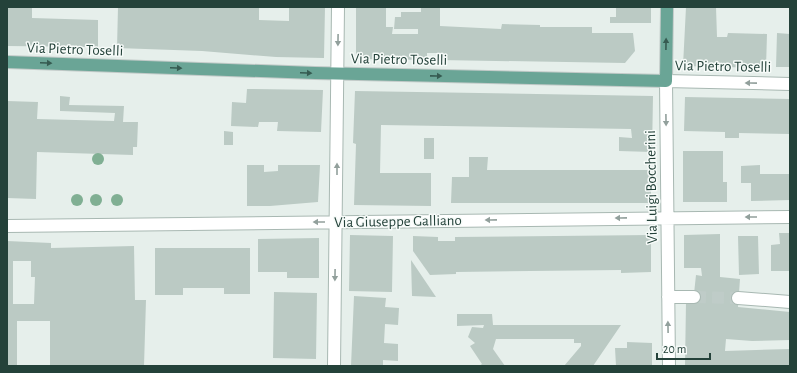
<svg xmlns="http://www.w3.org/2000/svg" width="797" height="373" font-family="'Alegreya Sans',sans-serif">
  <rect width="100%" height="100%" fill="#e6efeb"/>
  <path fill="#bbcac4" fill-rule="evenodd" d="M7,7H32V18L98,20V47L7,46Z
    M118,7H259V20L289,21V7H325L324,58L276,57L202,51L117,48Z
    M356,7H386V27H393L392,34H418V29H394L395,17H401V12H421V7H440V26L501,29L502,24L540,25V27H592V33H633L635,51L625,63L439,60V53H427V60L366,59V56H356Z
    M616,7H651V23H610V17H616Z
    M686,7H716L717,37H727L728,33L767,34L766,68L683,66Z
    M777,33L790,34V67H776Z
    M247,89L323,90L321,132L277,131L278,122H259L258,127L231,126L232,102L246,103Z
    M355,91L653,96L652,152L619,151V137L632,138L631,129L381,125L380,173H431V206L354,205L356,144L353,143Z
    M60,96L70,97L69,105L124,106L123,122H138L137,147H133V155L37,152L36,199L7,198V101L38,102L37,119L114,121L115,113L60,111Z
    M685,97L790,99V134L739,133V138H725V132L684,131Z
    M224,131L233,132V145H224Z
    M424,138H434V159H424Z
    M683,151H723V182H727V202H683Z
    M469,157H488L487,170H651V203H451L452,177H469Z
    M247,165H264V172L278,171V165H320L318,202L270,206H247Z
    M760,165V174H790V200L751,201V183H741V166Z
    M779,233H790V271H771V245L780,244Z
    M720,234V277L740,279L738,307L790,312V340L752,341L726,339L725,351L790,349V366H685L686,302L693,303L696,275L702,276L701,268H684V235Z
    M350,235L393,236L392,292L349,291Z
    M651,235V272L621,273V270L456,272V274L430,275L413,251V236L438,237V241H455V237Z
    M738,236H758L759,274L739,275Z
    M319,238V278H287V272H258V239Z
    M7,241L51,243V248L134,246L135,300H146L144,366H50V321H17V366H7ZM13,261H31V277H35L34,304H13Z
    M155,248H250V294H224V288H183V295H155Z
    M411,260L436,297L412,296Z
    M274,292L317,293L316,359L273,358Z
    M354,296L386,298L385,307L399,308L398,325L385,324L384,343L398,344V361L383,360V366H351Z
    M457,314H492L493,325H621L593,366H564L581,346V343H574V339H496L493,349L505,366H479L482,364L470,346L475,343L468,337L472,327L483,328L484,325L457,326Z
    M627,342L652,343V366H616L615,348H627Z"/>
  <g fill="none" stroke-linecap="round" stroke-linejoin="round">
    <path stroke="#bfccc8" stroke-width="12" stroke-dasharray="12 6" stroke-linecap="butt" d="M694,297L738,298"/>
    <g stroke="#a8b8b2" stroke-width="14">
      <path id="minor" d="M7,226L790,217
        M668,297H694
        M738,298L790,302
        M334,366L338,7
        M669,366L666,81L790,84"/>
    </g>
    <g stroke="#c2cac8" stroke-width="14">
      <path id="major" d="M7,62L315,73L666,81L667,7"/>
    </g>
    <use href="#minor" stroke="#fff" stroke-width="12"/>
    <use href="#major" stroke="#6aa596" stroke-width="12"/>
  </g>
  <g fill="#80af93">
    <circle cx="98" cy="159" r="6"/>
    <circle cx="77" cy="200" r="6"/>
    <circle cx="96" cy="200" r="6"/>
    <circle cx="117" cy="200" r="6"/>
  </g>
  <defs><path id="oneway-solid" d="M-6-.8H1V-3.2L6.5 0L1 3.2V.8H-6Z"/></defs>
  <g fill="#92a09c">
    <use href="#oneway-solid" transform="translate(338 40) rotate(91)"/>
    <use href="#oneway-solid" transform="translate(751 83) rotate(-179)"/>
    <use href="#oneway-solid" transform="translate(666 120) rotate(89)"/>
    <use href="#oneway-solid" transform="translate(337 169) rotate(-90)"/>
    <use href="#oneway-solid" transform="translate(751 217) rotate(180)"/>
    <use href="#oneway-solid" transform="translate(621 218) rotate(179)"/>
    <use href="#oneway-solid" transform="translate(491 220) rotate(179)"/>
    <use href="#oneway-solid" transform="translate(319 222) rotate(180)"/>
    <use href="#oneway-solid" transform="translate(335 275) rotate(91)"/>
    <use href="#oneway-solid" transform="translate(668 327) rotate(-91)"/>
  </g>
  <g fill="#365b51">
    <use href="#oneway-solid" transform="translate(666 44) rotate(-89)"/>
    <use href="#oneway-solid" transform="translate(46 63) rotate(2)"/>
    <use href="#oneway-solid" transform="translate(176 68) rotate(2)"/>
    <use href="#oneway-solid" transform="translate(306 73) rotate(2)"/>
    <use href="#oneway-solid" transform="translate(436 76) rotate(1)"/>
  </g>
  <g text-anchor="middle" stroke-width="3" stroke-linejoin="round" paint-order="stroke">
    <g font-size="15" fill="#24423a" stroke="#f7fbf9">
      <text transform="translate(75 49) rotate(2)" y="5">Via Pietro Toselli</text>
      <text transform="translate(399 59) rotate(1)" y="5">Via Pietro Toselli</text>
      <text transform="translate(723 66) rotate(1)" y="5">Via Pietro Toselli</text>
      <text transform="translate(651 187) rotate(-91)" y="5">Via Luigi Boccherini</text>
      <text transform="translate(398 221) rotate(-1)" y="5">Via Giuseppe Galliano</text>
    </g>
  </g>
  <rect width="797" height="373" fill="none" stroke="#24423a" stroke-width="16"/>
  <path d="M657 353v6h53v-6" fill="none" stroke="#24423a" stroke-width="2"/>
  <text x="663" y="353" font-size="12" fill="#24423a" stroke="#f7fbf9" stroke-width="3" paint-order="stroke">20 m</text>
</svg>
